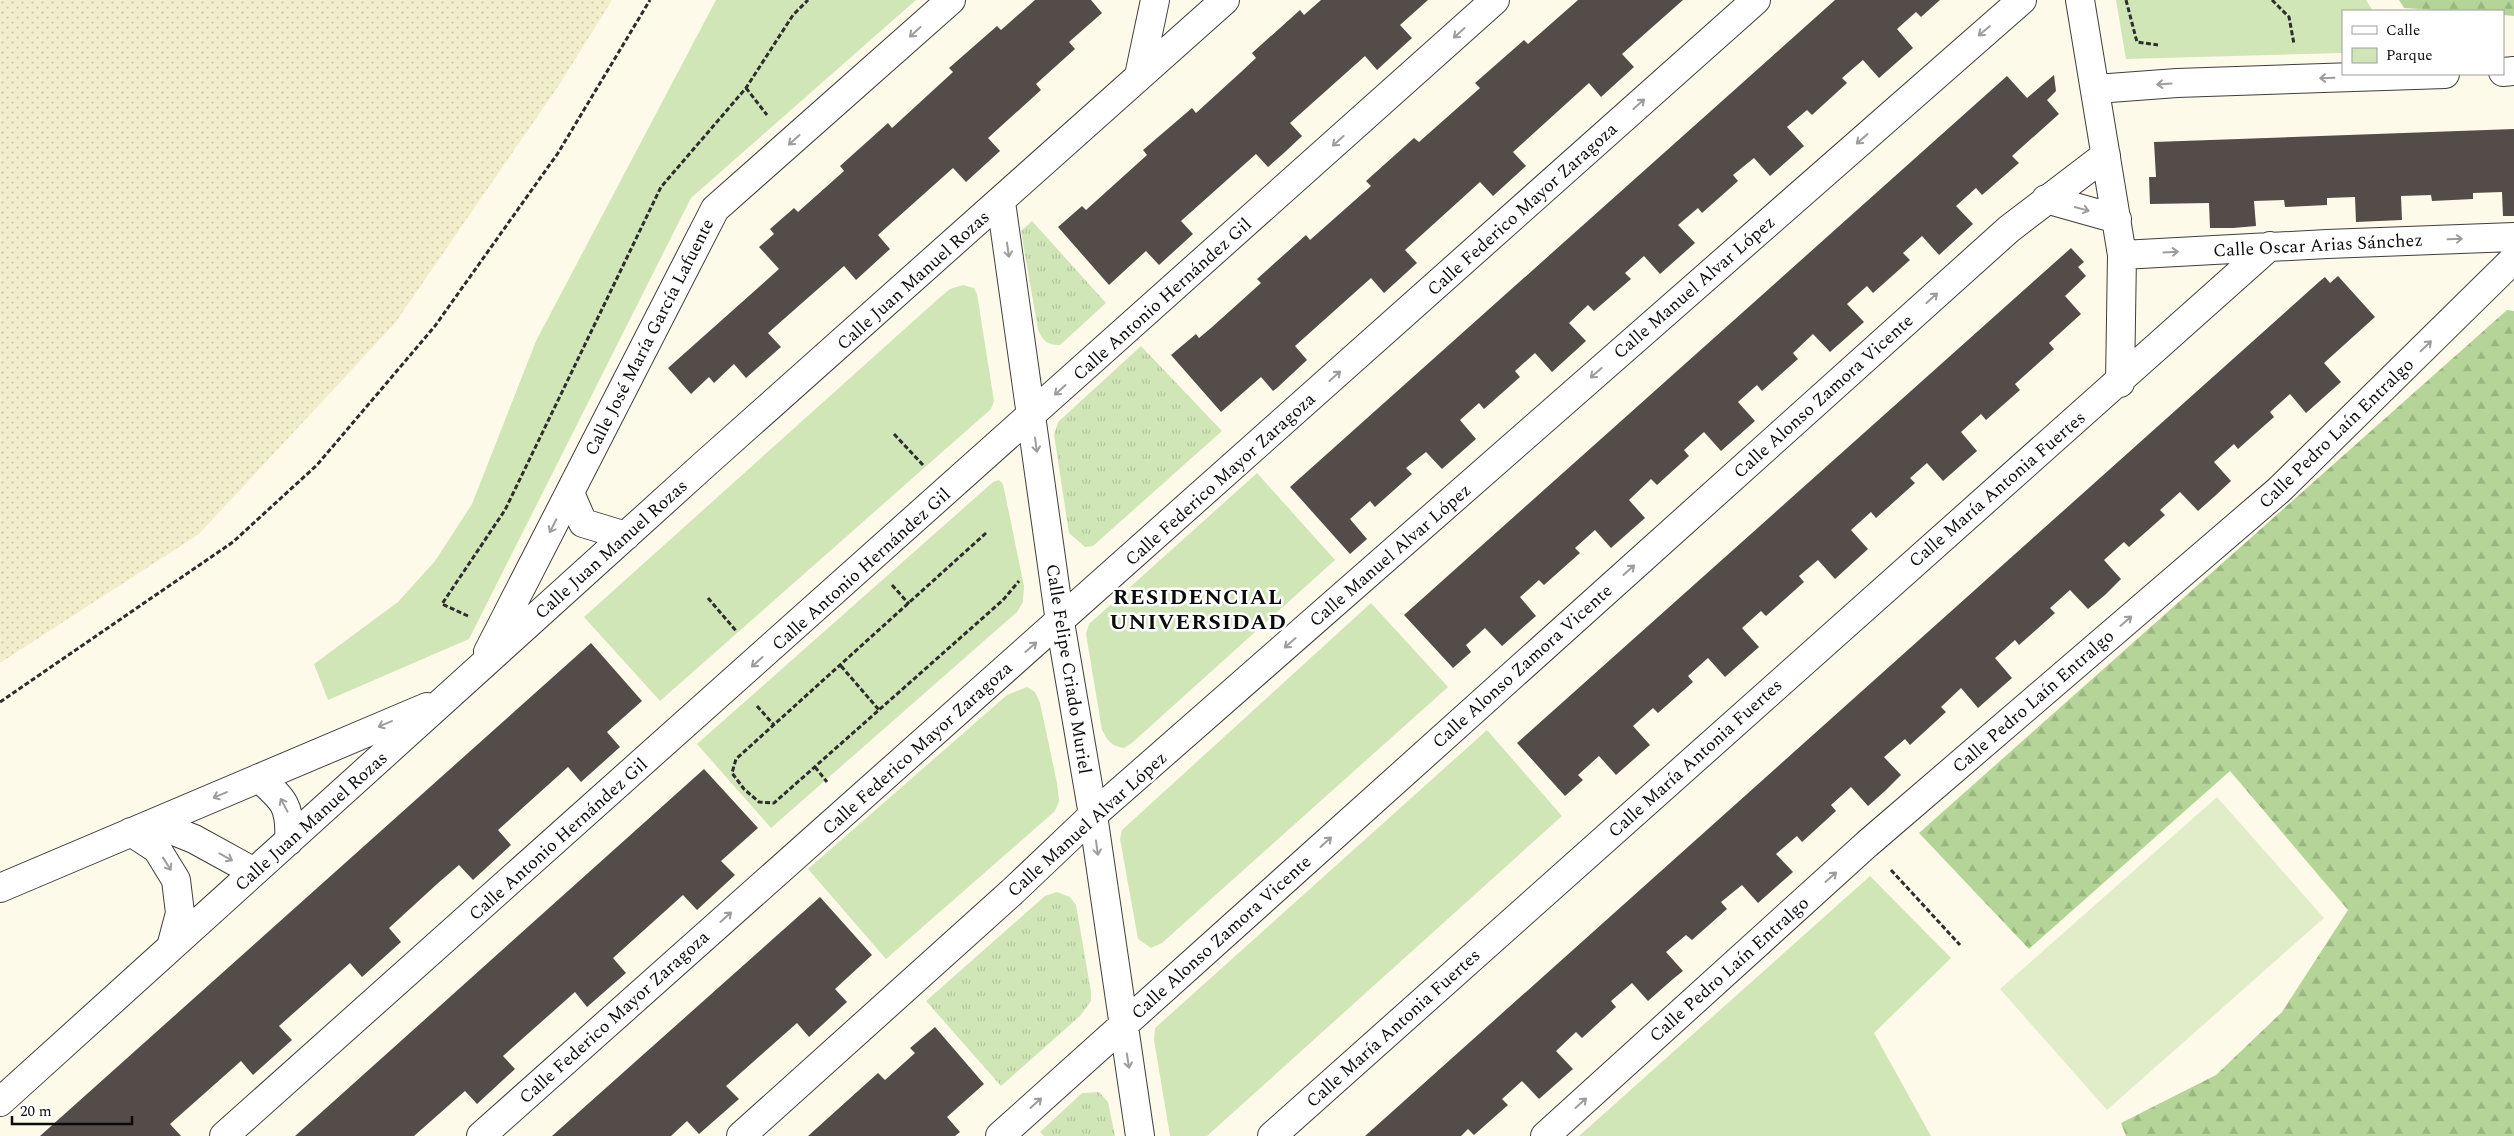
<svg xmlns="http://www.w3.org/2000/svg" width="2514" height="1136" font-family="Spectral,serif">
  <defs>
    <pattern id="farmland-dots" width="8" height="8" patternUnits="userSpaceOnUse" patternTransform="scale(1.25)"><rect width="8" height="8" fill="#f2eecc"/><path d="M2 2h.1M6 6h.1" fill="none" stroke="#cecbae" stroke-width="1.8" stroke-linecap="round"/></pattern>
    <pattern id="grass-tufts" width="24" height="20" patternUnits="userSpaceOnUse" patternTransform="scale(1.25)"><rect width="24" height="20" fill="#d0e6b7"/><path d="M3 7l-1-3M5 7V3M7 7l1-3M15 17l-1-3M17 17v-4M19 17l1-3" fill="none" stroke="#b1c49c"/></pattern>
    <pattern id="forest-firs" width="22" height="20" patternUnits="userSpaceOnUse" patternTransform="scale(1.25)"><rect width="22" height="20" fill="#b4d597"/><path d="M5 1l3.5 6h-7zM16 11l3.5 6h-7z" fill="#99b681"/></pattern>
  </defs>
  <rect width="100%" height="100%" fill="#fefaea"/>
  <path fill="url(#farmland-dots)" d="M0,0H612L559,85L395,323L332,391L199,534L0,663Z"/>
  <path fill="url(#grass-tufts)" d="M1032,221L1106,303L1060,345C1047,345 1043,341 1038,330L1021,231Z
    M1141,346L1222,431L1093,546L1085,547L1069,533L1054,435L1058,422Z
    M1057,892L1070,897L1076,905L1091,992V1001L1080,1016L1001,1086L926,1001L1045,896Z
    M1099,1092L1108,1102L1115,1136H1044L1040,1132L1082,1093Z"/>
  <path fill="url(#forest-firs)" d="M2399,0H2514V16L2503,15V11H2451L2404,8Z
    M2507,310L2514,311V1136H2126L2121,1123L2216,1075L2282,1012L2348,910L2230,771L2029,949L1919,833Z"/>
  <path fill="#d0e6b7" d="M716,0H916L691,198L469,639L328,700L314,664L398,602L435,561L472,504L536,341Z
    M2116,0H2366L2373,11H2343V53L2126,59Z
    M963,285L974,288L977,294L994,401L991,409L660,701L584,617L938,299L950,289Z
    M1257,473L1335,560L1133,742L1124,748C1111,746 1108,741 1102,730L1086,634L1089,624Z
    M999,480L1003,484L1024,586L1023,602L1017,612L771,828L697,744L993,482Z
    M1371,603L1448,687L1162,943L1151,948L1138,939L1120,839L1122,830Z
    M1027,687L1035,692L1040,703L1057,783L1059,801L1055,811L886,959L808,869L1007,695Z
    M1487,730L1562,816L1207,1136H1170L1154,1040L1155,1028Z
    M1870,876L1951,958L1874,1033L1931,1136H1579Z"/>
  <path fill="#e1edc8" d="M2217,797L2324,918L2107,1110L2000,989Z"/>
  <path fill="#534c48" d="M1035,0H1091L1102,13L1069,42L1075,49L1036,84L1041,90L988,138L1000,151L966,182L953,168L878,235L890,249L856,280L844,266L768,333L781,347L746,378L734,364L714,383L709,377L691,394L668,368L779,269L759,247L774,234L770,229L794,208L798,212L844,171L840,166L888,123L892,128L953,72L949,68L997,26L1001,30Z
    M1321,0H1428L1400,25L1412,38L1377,70L1365,56L1290,123L1302,136L1285,152L1268,167L1256,154L1181,221L1193,234L1159,265L1146,251L1109,285L1058,227L1082,206L1086,210L1147,155L1143,150L1192,108L1196,113L1241,72L1256,58L1252,53L1300,10L1304,15Z
    M1578,0H1683L1622,54L1634,67L1601,97L1589,83L1513,152L1526,166L1493,196L1480,182L1405,250L1417,263L1384,293L1371,278L1295,346L1307,360L1277,388L1273,391L1261,377L1221,412L1171,355L1196,334L1199,338L1211,328L1261,283L1257,279L1306,235L1310,240L1371,186L1366,181L1414,138L1419,142L1480,88L1475,83L1524,40L1528,44Z
    M1835,0H1940L1921,17L1916,12L1897,29L1913,48L1879,78L1863,60L1842,78L1847,83L1812,115L1807,110L1787,127L1804,146L1770,176L1754,158L1733,175L1738,181L1702,213L1698,208L1678,225L1695,243L1660,274L1644,256L1625,273L1631,279L1594,311L1588,305L1569,323L1586,341L1552,372L1535,353L1515,371L1520,377L1484,409L1479,403L1460,420L1476,439L1442,469L1426,452L1406,468L1412,474L1375,507L1370,501L1350,519L1367,539L1350,554L1290,487Z
    M2054,75L2056,91L2047,100L2059,114L2012,156L2019,163L1982,195L1976,188L1956,206L1973,224L1939,255L1922,236L1903,253L1910,260L1873,293L1867,286L1847,304L1864,322L1830,352L1813,334L1793,353L1798,359L1762,391L1757,385L1738,402L1755,421L1721,451L1704,432L1684,450L1689,456L1657,485L1651,479L1629,500L1645,518L1611,548L1595,530L1575,548L1580,553L1544,585L1539,580L1520,597L1536,616L1502,646L1485,628L1466,645L1471,652L1453,668L1404,615L2007,76L2027,98Z
    M2514,129V216H2503L2502,192L2473,193V199L2432,201L2431,195L2401,196L2402,220L2356,222L2355,197L2327,198V205L2285,207L2284,200L2254,201L2256,226L2233,228H2210L2209,203L2150,204L2149,177H2156L2154,142Z
    M2071,248L2084,262L2078,267L2086,276L2065,296L2081,314L2049,343L2054,349L2015,384L2020,390L1986,420L1981,414L1961,432L1977,451L1943,481L1927,463L1910,478L1915,483L1876,518L1871,512L1851,530L1868,549L1835,579L1818,560L1799,576L1804,582L1766,616L1761,611L1742,628L1759,647L1725,677L1708,658L1688,676L1693,682L1658,713L1653,708L1633,726L1650,745L1616,775L1599,756L1578,775L1583,780L1565,796L1517,743Z
    M2338,276L2375,317L2324,363L2341,382L2306,413L2290,394L2270,412L2274,417L2238,449L2234,444L2214,462L2231,481L2215,496L2198,511L2180,492L2160,510L2165,515L2129,547L2124,542L2104,560L2121,579L2105,595L2088,609L2070,590L2050,608L2055,613L2019,645L2015,640L1995,658L2012,678L1978,708L1961,688L1941,707L1946,712L1910,745L1905,739L1884,757L1901,775L1885,791L1868,806L1851,787L1831,805L1836,811L1802,842L1797,836L1776,854L1793,872L1758,903L1742,885L1721,902L1727,909L1692,940L1686,935L1666,952L1683,971L1673,979L1648,1001L1632,983L1611,1001L1616,1007L1582,1038L1576,1032L1556,1051L1573,1069L1539,1099L1522,1081L1502,1099L1508,1105L1474,1135L1468,1129L1461,1136H1365L2320,281L2325,277L2330,283Z
    M591,643L642,701L607,732L620,747L581,782L568,767L498,830L511,845L473,880L459,865L437,884L389,928L401,942L362,977L350,963L279,1026L292,1040L253,1075L241,1061L170,1124L181,1136H40Z
    M704,769L758,828L721,861L735,875L697,910L683,895L613,958L626,973L587,1007L575,992L503,1056L515,1069L477,1104L465,1091L414,1136H295Z
    M820,897L872,955L835,989L847,1002L809,1037L797,1023L726,1086L739,1099L699,1134L687,1121L671,1136H552Z
    M935,1027L984,1084L947,1117L960,1132L955,1136H808L878,1073L885,1080L915,1053L910,1048Z"/>
  <g fill="none" stroke-linecap="round" stroke-linejoin="round">
    <g stroke="#3e3e3e" stroke-width="30">
      <path id="minor" d="M2080,0L2122,255L2120,383
        M2503,72L2514,71
        M1139,76L1155,0
        M2096,89L2177,83L2445,74
        M2046,199L2117,219
        M1001,202L1060,622L1093,815L1140,1136
        M2122,255L2327,244L2514,237
        M570,493L583,523L626,536
        M488,652L715,209L951,0
        M259,778C284,800 291,806 289,841
        M131,832L157,849L176,880L180,913L171,947
        M143,832L174,831L194,839L254,872
        M0,888L427,707
        M0,1102L706,463L1225,0
        M224,1136L1495,0
        M481,1136L1756,0
        M741,1136L1012,892L1093,815L2022,0
        M1000,1136L2009,229L2106,155
        M1272,1136L2270,246
        M1545,1136L1867,844L2279,490L2514,259"/>
    </g>
    <path stroke="#2d2d2d" stroke-width="3" stroke-dasharray="5 2.5" stroke-linecap="butt" d="M2126,0L2137,42L2158,45
      M2272,0L2289,17L2294,44
      M746,88L767,115
      M894,434L923,465
      M986,533L736,759L732,773L744,789L759,802L774,803L1003,600L1019,581
      M892,585L909,604
      M708,598L737,632
      M468,616L442,604L505,510L661,187L746,88L793,15L808,0
      M841,666L879,710
      M0,702L233,542L317,465L435,326L558,153L650,0
      M757,706L774,725
      M815,767L827,782
      M1891,870L1960,945"/>
    <use href="#minor" stroke="#fff" stroke-width="28"/>
  </g>
  <defs><path id="oneway-shaft" d="M-6 0H5M1.5-3L5.5 0L1.5 3" fill="none" stroke-width="1.6" stroke-linecap="round" stroke-linejoin="round" transform="scale(1.25)"/></defs>
  <g stroke="#9d9d9d">
    <use href="#oneway-shaft" transform="translate(1984 31) rotate(140)"/>
    <use href="#oneway-shaft" transform="translate(915 32) rotate(138)"/>
    <use href="#oneway-shaft" transform="translate(1459 33) rotate(138)"/>
    <use href="#oneway-shaft" transform="translate(2327 78) rotate(178)"/>
    <use href="#oneway-shaft" transform="translate(2164 84) rotate(176)"/>
    <use href="#oneway-shaft" transform="translate(1639 104) rotate(-42)"/>
    <use href="#oneway-shaft" transform="translate(1862 139) rotate(139)"/>
    <use href="#oneway-shaft" transform="translate(794 140) rotate(138)"/>
    <use href="#oneway-shaft" transform="translate(1338 141) rotate(138)"/>
    <use href="#oneway-shaft" transform="translate(2082 209) rotate(15)"/>
    <use href="#oneway-shaft" transform="translate(2455 239) rotate(-2)"/>
    <use href="#oneway-shaft" transform="translate(1008 250) rotate(82)"/>
    <use href="#oneway-shaft" transform="translate(2171 252) rotate(-3)"/>
    <use href="#oneway-shaft" transform="translate(1932 298) rotate(-42)"/>
    <use href="#oneway-shaft" transform="translate(2426 346) rotate(-44)"/>
    <use href="#oneway-shaft" transform="translate(1596 373) rotate(139)"/>
    <use href="#oneway-shaft" transform="translate(1335 376) rotate(-42)"/>
    <use href="#oneway-shaft" transform="translate(1060 390) rotate(138)"/>
    <use href="#oneway-shaft" transform="translate(1036 445) rotate(82)"/>
    <use href="#oneway-shaft" transform="translate(553 526) rotate(117)"/>
    <use href="#oneway-shaft" transform="translate(1629 570) rotate(-42)"/>
    <use href="#oneway-shaft" transform="translate(2126 621) rotate(-41)"/>
    <use href="#oneway-shaft" transform="translate(1290 643) rotate(139)"/>
    <use href="#oneway-shaft" transform="translate(1031 647) rotate(-41)"/>
    <use href="#oneway-shaft" transform="translate(757 662) rotate(138)"/>
    <use href="#oneway-shaft" transform="translate(385 724) rotate(157)"/>
    <use href="#oneway-shaft" transform="translate(220 795) rotate(157)"/>
    <use href="#oneway-shaft" transform="translate(284 805) rotate(-118)"/>
    <use href="#oneway-shaft" transform="translate(1326 842) rotate(-42)"/>
    <use href="#oneway-shaft" transform="translate(1097 848) rotate(82)"/>
    <use href="#oneway-shaft" transform="translate(226 857) rotate(29)"/>
    <use href="#oneway-shaft" transform="translate(167 864) rotate(58)"/>
    <use href="#oneway-shaft" transform="translate(1831 877) rotate(-42)"/>
    <use href="#oneway-shaft" transform="translate(726 917) rotate(-42)"/>
    <use href="#oneway-shaft" transform="translate(1128 1061) rotate(81)"/>
    <use href="#oneway-shaft" transform="translate(1036 1103) rotate(-42)"/>
    <use href="#oneway-shaft" transform="translate(1581 1103) rotate(-42)"/>
  </g>
  <g text-anchor="middle" stroke-width="5" stroke-linejoin="round" paint-order="stroke">
    <g font-size="18" fill="#0b0b0b" stroke="#fff">
      <text transform="translate(1522 209) rotate(-42)" y="6">Calle Federico Mayor Zaragoza</text>
      <text transform="translate(2318 245) rotate(-3)" y="6">Calle Oscar Arias Sánchez</text>
      <text transform="translate(913 280) rotate(-42)" y="6">Calle Juan Manuel Rozas</text>
      <text transform="translate(1694 287) rotate(-41)" y="6">Calle Manuel Alvar López</text>
      <text transform="translate(1162 299) rotate(-42)" y="6">Calle Antonio Hernández Gil</text>
      <text transform="translate(649 337) rotate(-63)" y="6">Calle José María García Lafuente</text>
      <text transform="translate(1823 396) rotate(-42)" y="6">Calle Alonso Zamora Vicente</text>
      <text transform="translate(2336 433) rotate(-44)" y="6">Calle Pedro Laín Entralgo</text>
      <text transform="translate(1220 479) rotate(-42)" y="6">Calle Federico Mayor Zaragoza</text>
      <text transform="translate(1997 489) rotate(-41)" y="6">Calle María Antonia Fuertes</text>
      <text transform="translate(611 549) rotate(-42)" y="6">Calle Juan Manuel Rozas</text>
      <text transform="translate(1390 555) rotate(-41)" y="6">Calle Manuel Alvar López</text>
      <text transform="translate(861 569) rotate(-42)" y="6">Calle Antonio Hernández Gil</text>
      <text transform="translate(1522 666) rotate(-42)" y="6">Calle Alonso Zamora Vicente</text>
      <text transform="translate(1069 669) rotate(81)" y="6">Calle Felipe Criado Muriel</text>
      <text transform="translate(2033 701) rotate(-41)" y="6">Calle Pedro Laín Entralgo</text>
      <text transform="translate(917 748) rotate(-42)" y="6">Calle Federico Mayor Zaragoza</text>
      <text transform="translate(1695 758) rotate(-42)" y="6">Calle María Antonia Fuertes</text>
      <text transform="translate(311 821) rotate(-42)" y="6">Calle Juan Manuel Rozas</text>
      <text transform="translate(1087 824) rotate(-42)" y="6">Calle Manuel Alvar López</text>
      <text transform="translate(558 839) rotate(-42)" y="6">Calle Antonio Hernández Gil</text>
      <text transform="translate(1221 937) rotate(-42)" y="6">Calle Alonso Zamora Vicente</text>
      <text transform="translate(1729 969) rotate(-42)" y="6">Calle Pedro Laín Entralgo</text>
      <text transform="translate(614 1017) rotate(-42)" y="6">Calle Federico Mayor Zaragoza</text>
      <text transform="translate(1393 1028) rotate(-42)" y="6">Calle María Antonia Fuertes</text>
    </g>
    <g font-size="22" font-weight="bold" letter-spacing="1" fill="#0b0b0b" stroke="#fff">
      <text x="1198" y="604">RESIDENCIAL<tspan x="1198" dy="25">UNIVERSIDAD</tspan></text>
    </g>
  </g>
  <rect x="2342" y="10" width="162" height="65" fill="#ffffff" stroke="#9d9d9d"/>
  <rect x="2352" y="26" width="25" height="8" fill="#ffffff" stroke="#9d9d9d"/>
  <text x="2386" y="35" font-size="15" fill="#0b0b0b">Calle</text>
  <rect x="2352" y="48" width="25" height="15" fill="#d0e6b7" stroke="#9d9d9d"/>
  <text x="2386" y="60" font-size="15" fill="#0b0b0b">Parque</text>
  <path d="M12 1116v8h120v-8" fill="none" stroke="#0b0b0b" stroke-width="2.5"/>
  <text x="20" y="1116" font-size="15" fill="#0b0b0b" stroke="#ffffff" stroke-width="4" paint-order="stroke">20 m</text>
</svg>
